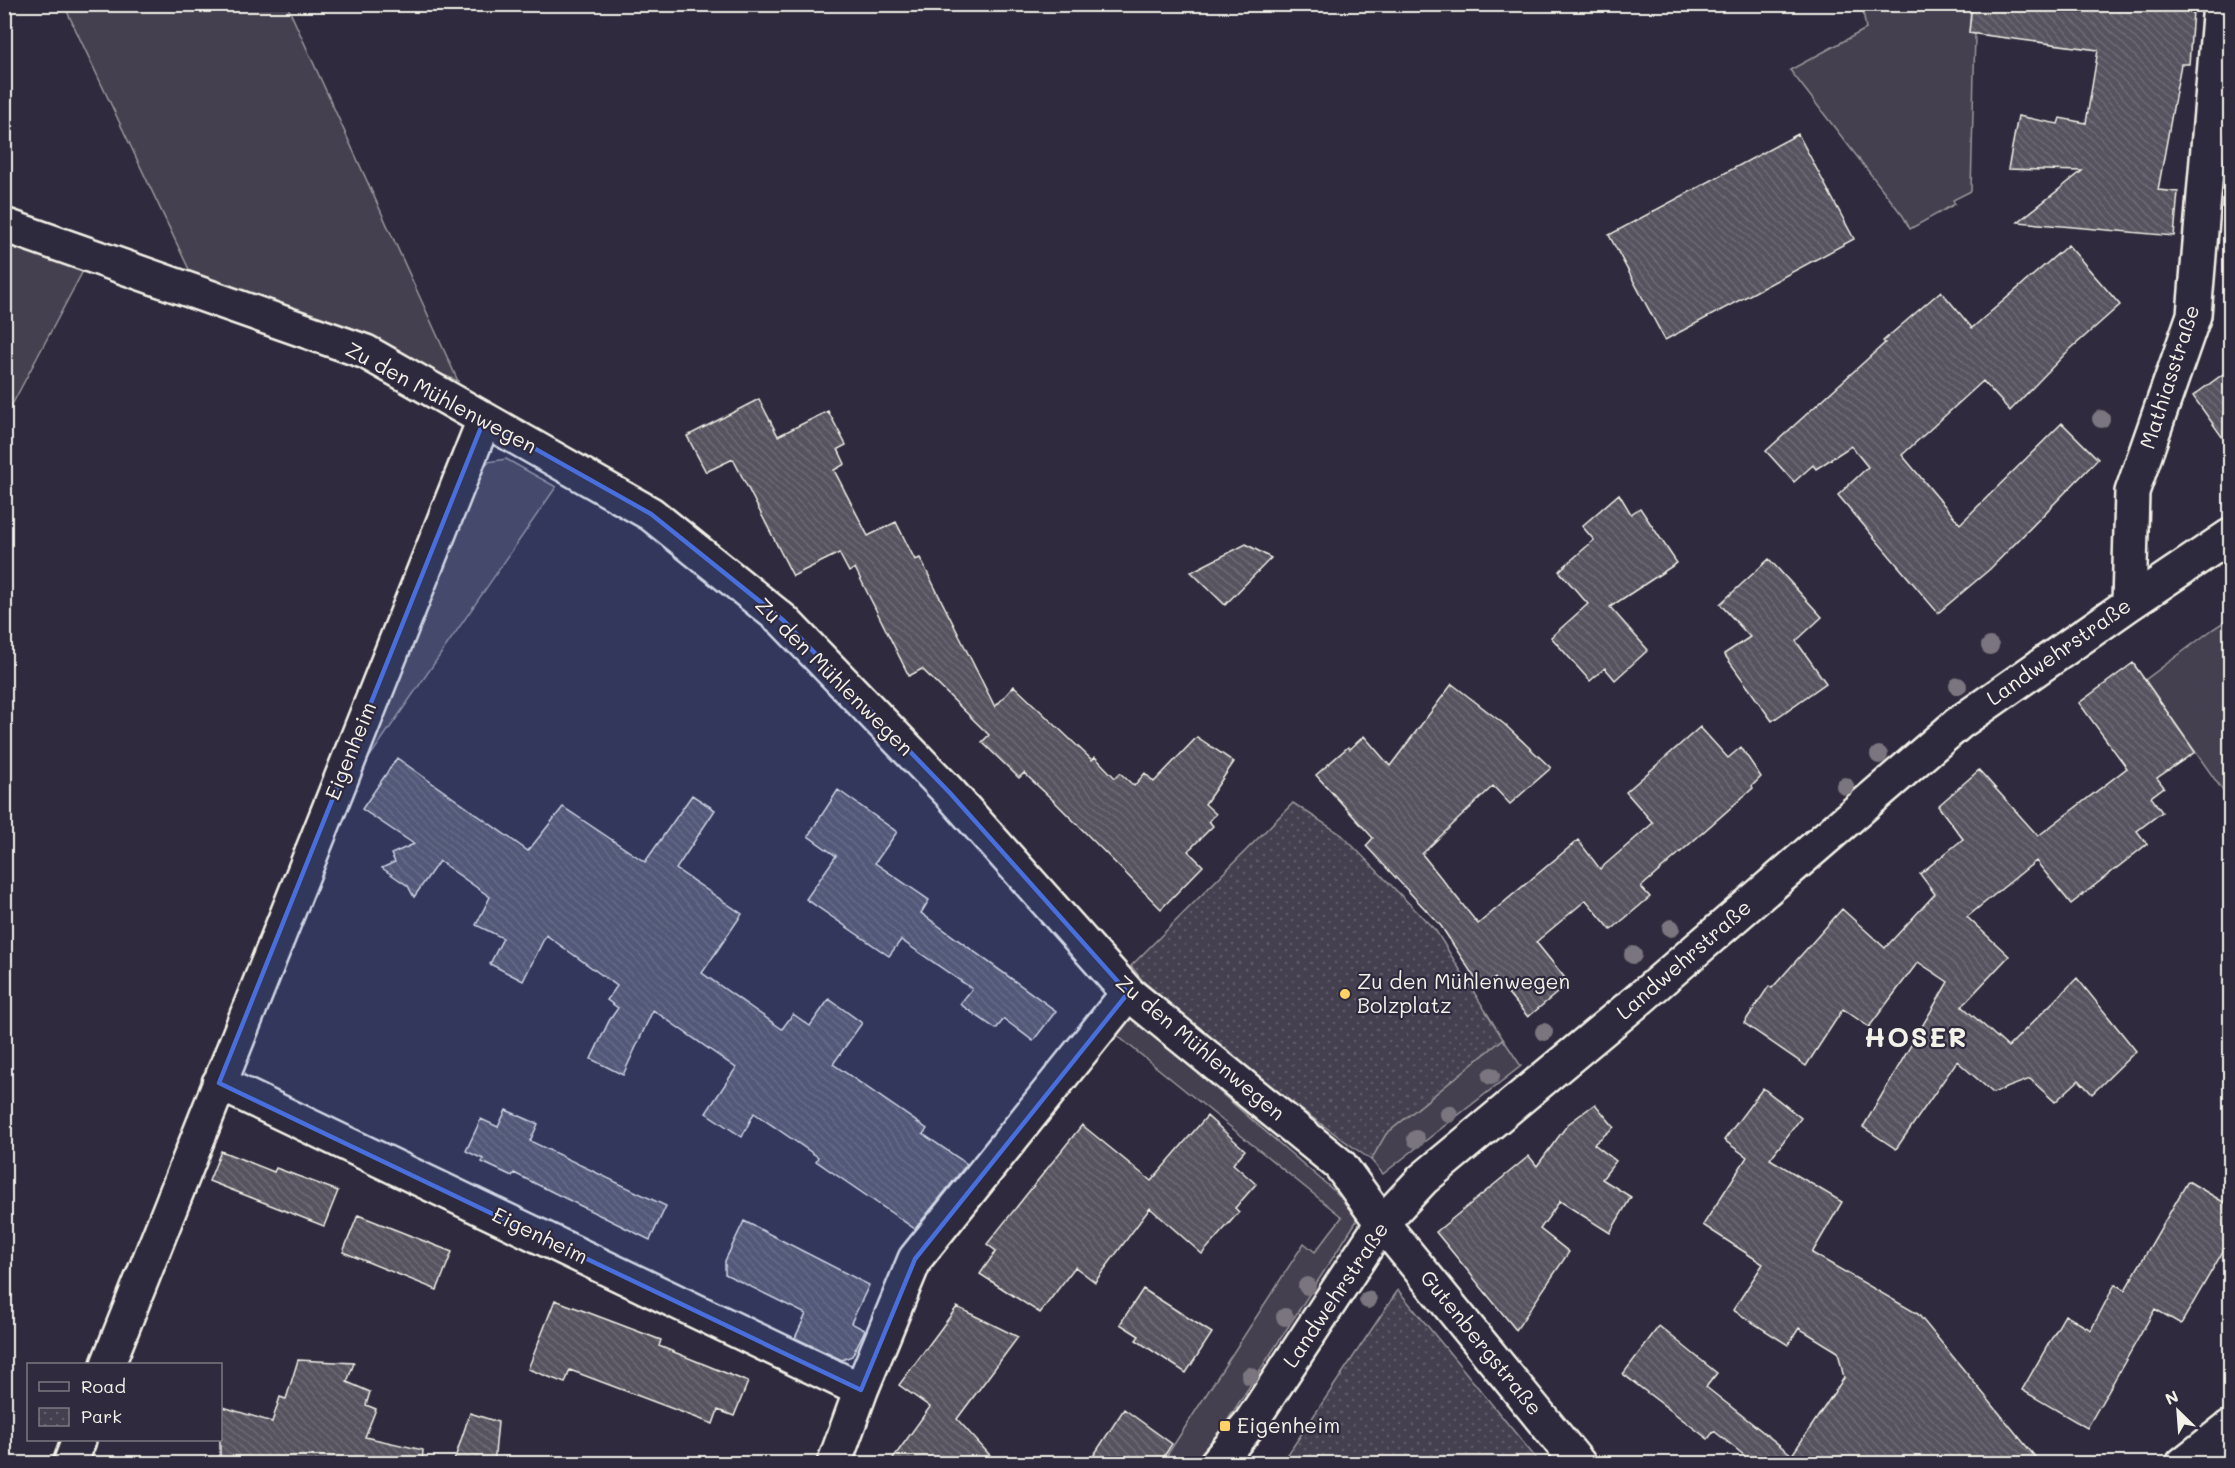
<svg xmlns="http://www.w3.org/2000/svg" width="2235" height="1468" font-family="Mali,sans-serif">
  <defs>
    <pattern id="park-dots" width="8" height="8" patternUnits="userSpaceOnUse" patternTransform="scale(1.5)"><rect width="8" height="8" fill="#454050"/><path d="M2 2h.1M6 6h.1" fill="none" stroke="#605c69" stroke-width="1.8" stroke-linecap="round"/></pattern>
    <pattern id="building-back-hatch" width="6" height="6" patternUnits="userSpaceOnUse" patternTransform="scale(1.5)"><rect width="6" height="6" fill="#56525f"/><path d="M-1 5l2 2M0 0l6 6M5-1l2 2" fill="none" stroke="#6f6b76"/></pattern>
  </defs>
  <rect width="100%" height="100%" fill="#2f2a3d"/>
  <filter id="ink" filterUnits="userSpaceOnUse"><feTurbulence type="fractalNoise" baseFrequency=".0167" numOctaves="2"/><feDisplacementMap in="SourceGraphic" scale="12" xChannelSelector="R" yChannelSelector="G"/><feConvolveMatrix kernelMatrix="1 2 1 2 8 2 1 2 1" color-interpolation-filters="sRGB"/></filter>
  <g filter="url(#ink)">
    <path fill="#454050" stroke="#9c989c" stroke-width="1.5" d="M64,5H287L458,381L355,340L194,280Z
      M1862,5H1971L1969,33L1975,34L1971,191L1953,200L1955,204L1910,229L1903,216L1790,70L1866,29Z
      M5,245L84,269L5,418Z
      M506,459L556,487L360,771L478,473L488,462Z
      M2230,618V801L2145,680L2213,629Z
      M1133,1017L1339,1195L1356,1205V1222L1200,1463H1162L1304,1243L1315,1252L1342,1217L1114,1033Z
      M1503,1039L1521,1066L1383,1174L1371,1160L1386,1134Z"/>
    <path fill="url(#park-dots)" stroke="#9c989c" stroke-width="1.5" d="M1293,803L1342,835L1436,931L1503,1039L1386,1134L1371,1160L1255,1076L1143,981L1131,966Z
      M1398,1290L1540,1463H1282Z"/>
    <path fill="url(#building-back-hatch)" stroke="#f4f1e8" stroke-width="1.5" d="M1972,4H2154V8L2193,11L2189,64H2181L2158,190L2178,192L2174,236L2018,222L2082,171L2008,169L2018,116L2058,124L2060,118L2086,123L2098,50L1969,33Z
      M1798,134L1854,239L1665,340L1609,235Z
      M2068,245L2120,305L2066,353L2010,411L1983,381L1902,455L1960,524L2062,423L2098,459L1990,569L1938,613L1838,495L1868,467L1851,446L1816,469L1813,465L1794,482L1766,451L1885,343L1883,341L1941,291L1972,328Z
      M2230,369V448L2193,396Z
      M759,399L778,436L828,411L846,445L838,449L845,464L834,470L868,536L896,522L915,560L920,558L995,707L1014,686L1092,760L1095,757L1115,778L1120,773L1134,786L1145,773L1154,782L1197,737L1234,762L1205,804L1216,814L1209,821L1213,826L1188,851L1203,866L1161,909L1055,802L1024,773L1019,778L982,742L989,735L922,669L909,676L855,568L849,572L839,553L793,576L733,459L706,472L687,436Z
      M1619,494L1631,514L1640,508L1677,563L1610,607L1648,650L1615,680L1605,668L1590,681L1551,637L1588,604L1559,571L1594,540L1582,526Z
      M1246,544L1271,558L1225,605L1191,572Z
      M1769,559L1822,617L1796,641L1826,683L1772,721L1724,654L1750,637L1720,604Z
      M2133,663L2195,752L2157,778L2164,787L2151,797L2162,812L2137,831L2147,844L2071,904L2036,861L1967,917L2009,956L1962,1006L2008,1047L2077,978L2136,1051L2092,1094L2079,1080L2055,1102L2030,1079L1993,1093L1957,1061L1896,1149L1863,1127L1948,982L1918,962L1869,1027L1843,1009L1806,1066L1744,1023L1769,986L1772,988L1842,909L1885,948L1935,894L1920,874L1963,839L1938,806L1979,770L2038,836L2127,768L2079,703Z
      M1452,684L1504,724L1551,768L1510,804L1493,786L1422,854L1478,924L1578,840L1600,869L1653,823L1626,792L1700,727L1728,758L1741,747L1761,777L1752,786L1753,788L1641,887L1650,897L1611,930L1586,900L1536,942L1569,983L1528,1017L1495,978L1482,989L1441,926L1366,846L1373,838L1316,775L1348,747L1350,749L1364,736L1390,766Z
      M397,758L528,851L563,807L645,862L692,795L715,810L676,869L742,914L702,973L782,1029L793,1014L810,1026L829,999L862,1023L833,1064L927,1129L923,1134L967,1164L915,1229L816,1161L818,1157L754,1113L742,1137L706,1113L736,1068L653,1010L623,1075L591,1059L609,1021L618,1008L607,1000L617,986L546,935L523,981L490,964L503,938L476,925L490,897L439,861L414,897L408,886L382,868L395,862L391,854L414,844L362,809Z
      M838,790L897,832L875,863L929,900L921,913L1056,1011L1033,1041L1004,1019L996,1029L960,1004L972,989L901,940L889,956L806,899L836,856L808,836Z
      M1763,1088L1801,1118L1770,1159L1842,1202L1812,1253L1918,1314L2041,1464H1755L1714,1431L1708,1439L1623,1374L1659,1326L1717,1373L1706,1387L1792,1455L1844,1378L1838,1352L1799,1328L1788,1345L1733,1310L1763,1264L1703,1225L1747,1157L1724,1140Z
      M1595,1104L1614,1127L1594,1144L1616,1161L1602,1179L1631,1197L1610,1233L1560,1201L1540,1229L1569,1252L1516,1330L1436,1232L1529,1156L1537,1166L1568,1124Z
      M506,1110L538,1124L530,1141L666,1206L650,1240L514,1173L512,1176L482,1162L483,1159L466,1151L481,1119L498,1127Z
      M1207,1116L1245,1150L1233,1164L1256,1184L1235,1208L1239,1212L1202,1254L1150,1208L1095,1282L1075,1267L1040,1313L980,1274L996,1251L987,1244L1082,1125L1151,1181Z
      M221,1151L274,1172L276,1168L338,1191L324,1226L209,1181Z
      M2188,1181L2230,1206V1239L2181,1324L2155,1309L2087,1428L2022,1390L2065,1315L2091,1330L2115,1284L2125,1290Z
      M358,1215L452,1252L437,1290L343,1252Z
      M744,1221L869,1285L851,1323L865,1330L852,1356L842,1360L795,1338L806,1314L725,1274V1261Z
      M1143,1289L1212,1333L1186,1373L1136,1340L1139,1336L1120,1324Z
      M555,1300L661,1340L659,1346L748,1382L734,1416L718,1410L713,1424L570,1370L565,1383L528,1369Z
      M957,1307L1018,1337L957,1419L998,1464H889L930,1407L899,1385Z
      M298,1360L354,1363L347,1382L370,1392L366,1405L376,1409L365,1437L423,1450L422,1464H220V1406L272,1422L280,1397L286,1399Z
      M1124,1409L1172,1444L1159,1464H1088Z
      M470,1413L498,1422L494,1464H453Z"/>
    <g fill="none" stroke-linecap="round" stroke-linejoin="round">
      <g stroke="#f4f1e8" stroke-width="38">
        <path id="minor" d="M4,225L366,352L651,514L783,620L950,793L1128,993L1340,1165L1382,1223L1579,1464
          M2129,604L2132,492L2194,315L2220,4
          M219,1083L861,1390
          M108,1364L484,420
          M70,1464L79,1440
          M834,1464L861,1390L915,1259L1128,993
          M1216,1464L1251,1422L1382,1223L1423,1179L1637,1001L1959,723L2129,604L2230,536
          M2183,1464L2230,1427"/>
      </g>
      <use href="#minor" stroke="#2f2a3d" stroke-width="33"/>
    </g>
    <g fill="#7a757e">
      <circle cx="2101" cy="419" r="9"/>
      <circle cx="1990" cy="646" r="9"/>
      <circle cx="1958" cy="686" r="9"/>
      <circle cx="1879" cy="755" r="9"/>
      <circle cx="1845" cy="786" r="9"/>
      <circle cx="1671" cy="928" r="9"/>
      <circle cx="1633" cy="955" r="9"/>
      <circle cx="1544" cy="1032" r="9"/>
      <circle cx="1491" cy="1076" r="9"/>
      <circle cx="1449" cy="1114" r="9"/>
      <circle cx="1416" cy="1139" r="9"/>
      <circle cx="1307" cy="1286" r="9"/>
      <circle cx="1368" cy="1300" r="9"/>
      <circle cx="1285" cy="1317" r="9"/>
      <circle cx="1250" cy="1376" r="9"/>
    </g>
  </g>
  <path fill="#486fdb" fill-opacity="0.2" stroke="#486fdb" stroke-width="4.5" stroke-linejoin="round" d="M484,420L651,514L783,620L950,793L1128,993L915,1259L861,1390L219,1083Z"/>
  <g fill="#ffd166" stroke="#2f2a3d" stroke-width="2">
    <circle cx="1345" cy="994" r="6"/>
    <rect x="1219" y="1420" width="12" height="12" rx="3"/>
  </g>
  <g text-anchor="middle" stroke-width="4.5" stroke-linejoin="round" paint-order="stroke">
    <g font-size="21" fill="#f4f1e8" stroke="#2f2a3d">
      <text transform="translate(2170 377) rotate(-72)" y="7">Mathiasstraße</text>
      <text transform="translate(441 398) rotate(28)" y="7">Zu den Mühlenwegen</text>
      <text transform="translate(2059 652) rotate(-35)" y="7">Landwehrstraße</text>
      <text transform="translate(834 677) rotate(45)" y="7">Zu den Mühlenwegen</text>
      <text transform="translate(351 751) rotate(-68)" y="7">Eigenheim</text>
      <text transform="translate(1684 960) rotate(-41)" y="7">Landwehrstraße</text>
      <text transform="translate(1200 1048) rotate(40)" y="7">Zu den Mühlenwegen</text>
      <text transform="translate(540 1236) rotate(26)" y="7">Eigenheim</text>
      <text transform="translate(1336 1295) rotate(-56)" y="7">Landwehrstraße</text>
      <text transform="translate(1481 1343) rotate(51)" y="7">Gutenbergstraße</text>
    </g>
    <g font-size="21" fill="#f4f1e8" stroke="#2f2a3d" text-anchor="start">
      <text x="1357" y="989">Zu den Mühlenwegen<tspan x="1357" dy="24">Bolzplatz</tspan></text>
      <text x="1237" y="1433">Eigenheim</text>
    </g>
    <g font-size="27" font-weight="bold" letter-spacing="1.5" fill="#f4f1e8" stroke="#2f2a3d">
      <text x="1916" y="1047">HOSER</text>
    </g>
  </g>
  <rect width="2235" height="1468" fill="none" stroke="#2f2a3d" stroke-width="24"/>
  <rect x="12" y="12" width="2211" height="1444" fill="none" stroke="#f4f1e8" stroke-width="2" filter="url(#ink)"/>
  <rect x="27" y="1363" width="195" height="78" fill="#2f2a3d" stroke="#7e7a81" stroke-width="1.5"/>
  <rect x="39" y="1382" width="30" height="9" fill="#2f2a3d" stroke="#7e7a81" stroke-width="1.5"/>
  <text x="81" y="1393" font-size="18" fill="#f4f1e8">Road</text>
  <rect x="39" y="1408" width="30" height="18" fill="url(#park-dots)" stroke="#7e7a81" stroke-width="1.5"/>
  <text x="81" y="1423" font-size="18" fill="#f4f1e8">Park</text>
  <g transform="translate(2178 1411) rotate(335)" stroke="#2f2a3d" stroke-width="4.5" paint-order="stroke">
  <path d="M0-4.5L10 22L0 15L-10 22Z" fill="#f4f1e8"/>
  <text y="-9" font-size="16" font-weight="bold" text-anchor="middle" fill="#f4f1e8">N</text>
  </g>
</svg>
